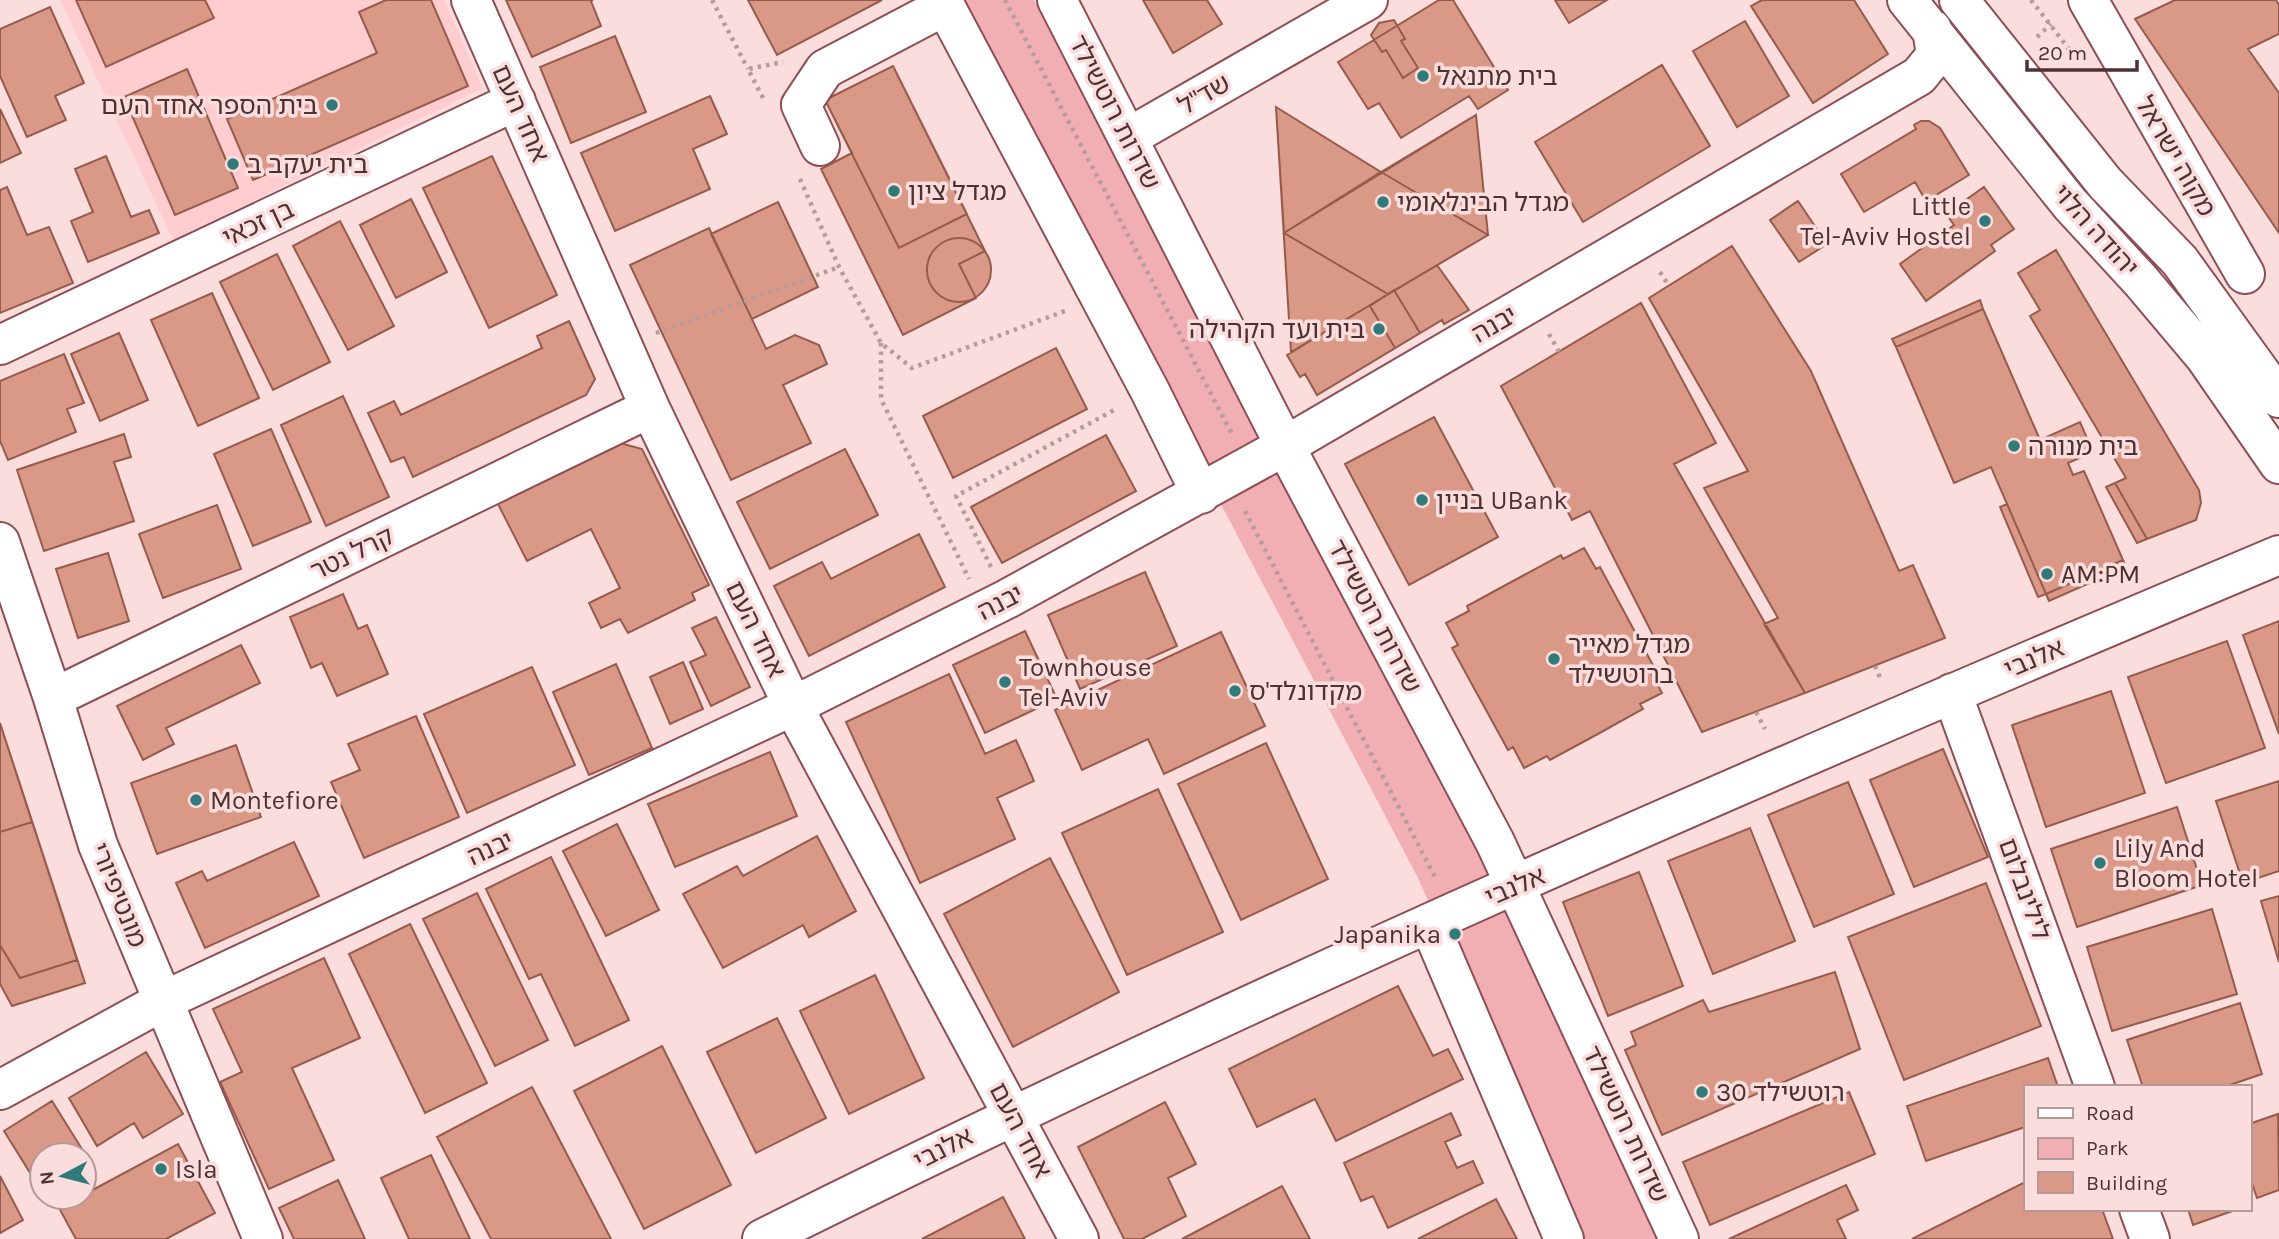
<svg xmlns="http://www.w3.org/2000/svg" width="2279" height="1239" font-family="Karla,'Noto Sans Hebrew',sans-serif">
  <rect width="100%" height="100%" fill="#fbddde"/>
  <path fill="#ffcdd0" d="M60,0H444L483,88L173,240Z"/>
  <path fill="#f2afb3" d="M955,0H1034L1498,864L1665,1239H1578L1418,878Z"/>
  <path fill="#da9887" stroke="#975b4b" stroke-width="2" d="M76,0H205L214,18L106,67Z
    M386,0H431L468,86L253,180L227,119L377,53L359,12Z
    M506,0H593L591,1L601,26L532,57Z
    M748,0H882L777,55Z
    M1143,0H1207L1222,24L1173,53Z
    M1439,0H1453L1508,90L1478,109L1469,96L1401,138L1379,103L1368,109L1338,62Z
    M1555,0H1607L1569,23Z
    M1762,0H1854L1888,54L1813,103L1751,6Z
    M2175,0H2276L2279,5V34L2248,49L2279,93V233L2135,19Z
    M50,7L84,83L55,96L66,120L27,137L0,76V29Z
    M1394,20L1405,39L1401,41L1418,68L1403,78L1386,50L1382,52L1371,35L1379,23Z
    M1745,21L1789,96L1737,127L1693,51Z
    M615,36L646,112L571,143L540,67Z
    M1662,65L1710,146L1583,222L1535,142Z
    M893,66L985,251L959,264L976,298L903,335L821,169L852,153L825,100Z
    M893,66L967,214L899,248L825,100Z
    M187,69L238,188L175,215L124,97Z
    M710,96L727,134L693,149L710,189L615,231L581,153Z
    M1276,107L1381,172L1476,115L1488,235L1291,352Z
    M1276,107L1381,172L1476,115L1488,235L1388,294L1284,233Z
    M0,109L21,153L0,163Z
    M1476,115L1488,235L1388,294L1284,233Z
    M1921,121H1929L1940,128L1969,175L1926,201L1915,182L1864,212L1841,174L1916,129L1914,125Z
    M106,156L131,217L149,210L159,233L88,262L71,221L93,212L75,169Z
    M492,156L557,295L489,328L423,188Z
    M1381,172L1488,235L1388,294L1284,233Z
    M7,187L27,235L49,227L73,283L0,313V190Z
    M1984,187L2014,229L1991,245L1995,251L1926,301L1900,264L1954,225L1946,214Z
    M411,199L447,272L396,298L360,225Z
    M1798,201L1827,244L1799,262L1770,220Z
    M778,202L818,287L752,319L711,234Z
    M340,221L394,326L348,350L293,246Z
    M709,228L766,349L795,335L819,345L827,364L783,385L811,443L731,480L630,265Z
    M927 270a32 32 0 1 1 64 0a32 32 0 1 1-64 0Z
    M1732,246L1811,371L1899,571L1913,565L1945,638L1805,693L1764,624L1778,618L1704,488L1748,471L1649,298Z
    M2056,250L2199,490L2201,503L2196,520L2147,539L2115,483L2126,478L2030,316L2040,310L2018,273Z
    M277,254L330,362L273,390L220,282Z
    M1437,265L1469,310L1444,324L1442,320L1317,395L1305,374L1300,377L1287,355Z
    M1394,290L1420,333L1395,348L1370,306Z
    M212,293L259,398L198,426L151,320Z
    M1980,300L1983,309L1896,347L1892,339Z
    M1641,303L1716,443L1674,464L1805,693L1702,732L1590,511L1572,520L1501,386Z
    M1983,309L2040,440L2080,422L2093,452L2068,463L2073,475L2084,471L2123,560L2046,594L1991,467L1954,483L1896,347Z
    M569,321L595,379L586,395L413,477L404,457L391,462L368,413L394,401L401,415L542,348L537,336Z
    M119,333L148,400L100,421L71,354Z
    M1056,348L1087,409L953,478L923,416Z
    M64,354L84,403L67,409L76,432L8,460L0,441V381Z
    M343,396L389,497L326,526L281,425Z
    M1434,417L1498,537L1409,585L1345,464Z
    M271,429L311,522L253,546L214,454Z
    M124,434L131,457L114,462L134,521L44,551L17,470Z
    M1106,435L1136,491L1002,563L971,507Z
    M620,443L642,449L709,585L692,593L695,600L628,633L620,619L601,628L589,603L620,588L591,529L527,561L498,504Z
    M845,449L878,515L770,569L737,502Z
    M2115,483L2147,539L2137,543L2106,487Z
    M2007,504L2046,594L2038,597L2000,507Z
    M217,505L241,569L163,598L139,534Z
    M919,534L945,587L809,656L774,586L822,562L831,579Z
    M1584,548L1596,569L1600,567L1655,669L1651,672L1662,693L1640,704L1643,709L1596,735L1550,760L1547,756L1524,768L1513,747L1508,750L1452,648L1458,645L1446,623L1469,611L1467,606L1561,555L1563,559Z
    M108,553L129,621L78,638L56,569Z
    M2123,560L2126,567L2049,601L2046,594Z
    M1145,572L1177,646L1080,689L1048,615Z
    M343,594L358,629L367,625L388,674L337,696L322,663L311,668L290,617Z
    M716,617L750,687L711,706L690,662L706,655L692,628Z
    M2279,621V734L2243,635Z
    M1025,631L1057,699L985,733L953,665Z
    M1221,632L1265,726L1164,774L1148,739L1082,770L1055,710Z
    M2227,641L2265,748L2166,783L2128,677Z
    M241,645L260,683L166,728L174,744L143,760L117,706Z
    M683,662L703,709L670,724L650,677Z
    M616,664L652,748L589,775L553,692Z
    M532,667L575,765L467,813L424,714Z
    M949,674L985,754L1016,740L1034,781L997,798L1015,839L920,883L846,722Z
    M2111,691L2145,793L2046,827L2012,725Z
    M416,716L459,817L364,858L331,782L360,770L348,744Z
    M0,723L85,983L12,1006L0,984Z
    M0,723L77,960L20,978L0,945Z
    M0,723L32,822L0,832Z
    M1266,743L1328,879L1241,920L1178,784Z
    M236,745L261,817L157,854L131,783Z
    M1943,749L1988,857L1914,887L1870,780Z
    M770,752L797,816L675,867L648,804Z
    M2279,781V871L2243,883L2216,801Z
    M1848,782L1894,894L1814,927L1768,815Z
    M1158,789L1223,932L1127,975L1062,833Z
    M2177,807L2202,885L2077,927L2051,849Z
    M617,824L659,910L606,936L563,851Z
    M1750,828L1795,941L1713,974L1668,861Z
    M817,836L856,911L809,937L803,925L723,968L683,894L737,866L743,876Z
    M294,842L319,896L205,948L176,883L202,871L207,881Z
    M551,857L629,1020L575,1046L541,974L529,979L486,889Z
    M1050,858L1119,992L1013,1047L944,914Z
    M1639,872L1683,986L1608,1016L1563,902Z
    M1986,883L2041,1026L1904,1080L1848,937Z
    M477,893L548,1040L495,1066L423,919Z
    M2279,896V962L2261,901Z
    M2212,909L2237,994L2112,1031L2087,947Z
    M410,924L487,1083L425,1113L349,954Z
    M324,958L360,1038L292,1068L334,1160L269,1189L220,1082L242,1072L213,1009Z
    M1835,972L1860,1049L1662,1135L1625,1050L1636,1045L1631,1032L1703,1000L1709,1012Z
    M875,975L924,1078L849,1114L800,1011Z
    M1398,986L1433,1056L1448,1049L1463,1079L1336,1141L1315,1099L1257,1127L1229,1069Z
    M2240,1003L2262,1074L2224,1087H2143L2127,1040Z
    M777,1018L826,1118L756,1153L707,1052Z
    M662,1046L731,1185L644,1229L574,1091Z
    M146,1052L183,1114L143,1138L134,1123L97,1146L69,1098Z
    M2048,1058L2058,1087H2025V1127L1926,1161L1907,1106Z
    M532,1087L611,1239H491L437,1137Z
    M1849,1092L1875,1154L1710,1225L1683,1162Z
    M52,1101L90,1162L84,1166V1155H42V1192L4,1131Z
    M1165,1102L1196,1164L1168,1178L1186,1216L1142,1239H1124L1078,1147Z
    M1451,1113L1461,1135L1445,1142L1457,1168L1473,1161L1483,1183L1388,1228L1373,1196L1361,1201L1344,1163Z
    M2278,1114L2279,1190L2257,1198L2249,1175V1124Z
    M178,1144L215,1213L166,1239H76L59,1208Z
    M431,1155L470,1239H409L381,1178Z
    M0,1176L23,1220L0,1233Z
    M338,1180L365,1239H294L279,1208Z
    M2025,1182V1209H2102L2113,1239H1912Z
    M1846,1185L1858,1210L1837,1220L1846,1239H1729Z
    M1282,1186L1310,1239H1182L1203,1228Z
    M1003,1197L1025,1239H922Z
    M1496,1199L1517,1239H1418Z
    M2188,1209H2238L2193,1225Z"/>
  <g fill="none" stroke-linecap="round" stroke-linejoin="round">
    <g stroke="#8d4e54" stroke-width="42">
      <path id="minor" d="M471,0L650,408L793,706L1079,1239
        M942,0L1150,391L1201,494
        M1057,0L1285,446L1495,842L1679,1239
        M1907,0L2070,204L2141,281L2205,357L2279,464
        M1959,0L2105,183L2180,261L2279,398
        M2088,0L2245,274
        M1129,137L1368,0
        M820,146L801,105L825,69L945,6
        M0,345L516,101
        M0,542L53,698L98,845L263,1239
        M1952,693L2095,1087
        M53,698L650,408
        M1429,923L1564,1239
        M0,1090L163,1001L793,706L1007,599L1285,446L1919,76L1936,55L1932,29
        M2139,1209L2150,1239
        M762,1239C1258,991 1768,770 2279,555"/>
    </g>
    <path stroke="#b89b9c" stroke-width="4.5" stroke-dasharray="3.5 5" stroke-linecap="butt" d="M712,0L748,69
      M1005,0L1232,434
      M2031,0L2069,49
      M2037,37L2051,24
      M763,98L748,69L783,62
      M800,179L839,267L881,343L912,368L1065,311
      M1660,272L1669,286
      M656,333L839,267
      M1549,334L1559,352
      M881,343V399L969,579
      M1245,511L1436,879
      M991,567L956,496L1116,409
      M1875,666L1881,680
      M1756,712L1765,729"/>
    <use href="#minor" stroke="#fff" stroke-width="38"/>
  </g>
  <g fill="#317a7a" stroke="#fbddde" stroke-width="2.5">
    <circle cx="1423" cy="76" r="7"/>
    <circle cx="332" cy="105" r="7"/>
    <circle cx="233" cy="164" r="7"/>
    <circle cx="894" cy="191" r="7"/>
    <circle cx="1383" cy="202" r="7"/>
    <circle cx="1985" cy="221" r="7"/>
    <circle cx="1379" cy="329" r="7"/>
    <circle cx="2014" cy="446" r="7"/>
    <circle cx="1422" cy="500" r="7"/>
    <circle cx="2047" cy="574" r="7"/>
    <circle cx="1554" cy="659" r="7"/>
    <circle cx="1005" cy="682" r="7"/>
    <circle cx="1235" cy="691" r="7"/>
    <circle cx="196" cy="800" r="7"/>
    <circle cx="2100" cy="863" r="7"/>
    <circle cx="1455" cy="934" r="7"/>
    <circle cx="1702" cy="1092" r="7"/>
    <circle cx="161" cy="1169" r="7"/>
  </g>
  <g text-anchor="middle" stroke-width="7" stroke-linejoin="round" paint-order="stroke">
    <g font-size="26" fill="#4e3133" stroke="#fbddde" text-anchor="start">
      <text x="1437" y="85">בית מתנאל</text>
      <text x="318" y="114" text-anchor="end">בית הספר אחד העם</text>
      <text x="247" y="173">בית יעקב ב</text>
      <text x="908" y="200">מגדל ציון</text>
      <text x="1397" y="211">מגדל הבינלאומי</text>
      <text x="1971" y="215" text-anchor="end">Little<tspan x="1971" dy="30">Tel-Aviv Hostel</tspan></text>
      <text x="1365" y="338" text-anchor="end">בית ועד הקהילה</text>
      <text x="2028" y="455">בית מנורה</text>
      <text x="1436" y="509">בניין UBank</text>
      <text x="2061" y="583">AM:PM</text>
      <text x="1568" y="653">מגדל מאייר<tspan x="1568" dy="30">ברוטשילד</tspan></text>
      <text x="1019" y="676">Townhouse<tspan x="1019" dy="30">Tel-Aviv</tspan></text>
      <text x="1249" y="700">מקדונלד'ס</text>
      <text x="210" y="809">Montefiore</text>
      <text x="2114" y="857">Lily And<tspan x="2114" dy="30">Bloom Hotel</tspan></text>
      <text x="1441" y="943" text-anchor="end">Japanika</text>
      <text x="1716" y="1101">רוטשילד 30</text>
      <text x="175" y="1178">Isla</text>
    </g>
    <g font-size="26" fill="#4e3133" stroke="#fbddde">
      <text transform="translate(1204 94) rotate(-30)" y="9">שד"ל</text>
      <text transform="translate(1115 112) rotate(63)" y="9">שדרות רוטשילד</text>
      <text transform="translate(521 113) rotate(66)" y="9">אחד העם</text>
      <text transform="translate(2176 156) rotate(60)" y="9">מקוה ישראל</text>
      <text transform="translate(258 223) rotate(-25)" y="9">בן זכאי</text>
      <text transform="translate(2096 230) rotate(48)" y="9">יהודה הלוי</text>
      <text transform="translate(1494 324) rotate(-30)" y="9">יבנה</text>
      <text transform="translate(352 553) rotate(-26)" y="9">קרל נטר</text>
      <text transform="translate(1000 602) rotate(-27)" y="9">יבנה</text>
      <text transform="translate(1375 616) rotate(62)" y="9">שדרות רוטשילד</text>
      <text transform="translate(756 629) rotate(64)" y="9">אחד העם</text>
      <text transform="translate(2034 658) rotate(-23)" y="9">אלנבי</text>
      <text transform="translate(490 848) rotate(-25)" y="9">יבנה</text>
      <text transform="translate(1515 886) rotate(-23)" y="9">אלנבי</text>
      <text transform="translate(2025 889) rotate(70)" y="9">לילינבלום</text>
      <text transform="translate(119 895) rotate(68)" y="9">מונטיפיורי</text>
      <text transform="translate(1626 1124) rotate(65)" y="9">שדרות רוטשילד</text>
      <text transform="translate(1021 1130) rotate(62)" y="9">אחד העם</text>
      <text transform="translate(943 1148) rotate(-27)" y="9">אלנבי</text>
    </g>
  </g>
  <rect x="2024" y="1085" width="228" height="126" fill="#fbddde" stroke="#b6989a" stroke-width="2"/>
  <rect x="2038" y="1108" width="35" height="10" fill="#ffffff" stroke="#b6989a" stroke-width="2"/>
  <text x="2086" y="1120" font-size="21" fill="#4e3133">Road</text>
  <rect x="2038" y="1138" width="35" height="21" fill="#f2afb3" stroke="#b6989a" stroke-width="2"/>
  <text x="2086" y="1155" font-size="21" fill="#4e3133">Park</text>
  <rect x="2038" y="1172" width="35" height="21" fill="#da9887" stroke="#b6989a" stroke-width="2"/>
  <text x="2086" y="1190" font-size="21" fill="#4e3133">Building</text>
  <g transform="translate(63 1176) rotate(263)"><circle r="33" fill="#fbddde" stroke="#b6989a" stroke-width="2"/>
  <path d="M0-5L12 26L0 18L-12 26Z" fill="#317a7a"/>
  <text y="-10" font-size="19" font-weight="bold" text-anchor="middle" fill="#4e3133">N</text>
  </g>
  <path d="M2027 60v10h110v-10" fill="none" stroke="#4e3133" stroke-width="3.5"/>
  <text x="2038" y="60" font-size="21" fill="#4e3133" stroke="#fbddde" stroke-width="5" paint-order="stroke">20 m</text>
</svg>
